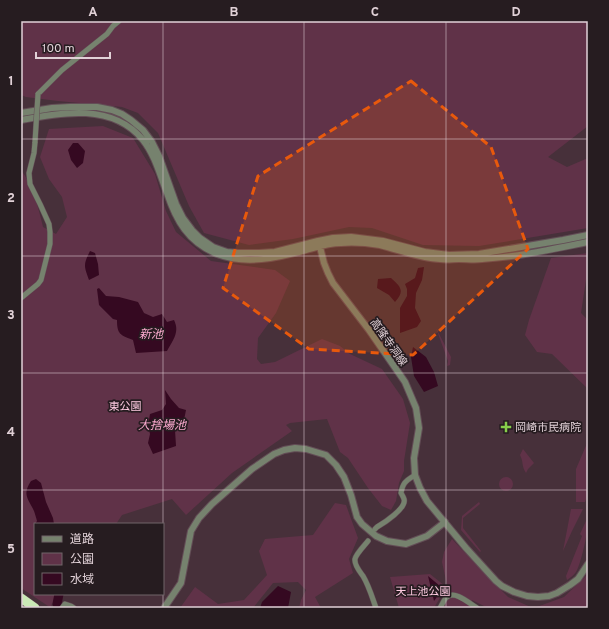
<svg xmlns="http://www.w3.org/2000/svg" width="609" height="629" font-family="Overpass,'Noto Sans JP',sans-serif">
  <rect width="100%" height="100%" fill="#47303a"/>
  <path fill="#603248" d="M21,21H588V126L548,157L567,167L588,158V228L479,246L423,245L372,228L349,227L293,239L249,245L204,233L189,206L158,133L138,113L122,107L58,101L26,97L21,95Z
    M103,126L133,138L155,174L166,211L176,232L211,261L275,270L290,281L276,313L258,338L257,359L261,364L275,362L322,339L340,346L350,354L382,369L403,399L410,423L404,461V471L399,483L396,501L391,510L382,506L368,488L348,458L340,452L327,419L290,423L286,425L292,431L232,473L186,515L172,499L122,515L116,524H35V594H57L58,608L52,603L51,608L21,588V170C32,184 39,209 43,227L56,234L67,217L62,197L49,179L40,157L49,129Z
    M588,253V278L586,280L581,313L588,320V389L552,354L537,352L525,335L529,320L551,258Z
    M436,328L451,357L450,365L447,366L448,361Z
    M588,441V493L585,502H576V469Z
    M523,449L534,463L528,469L526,473C521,465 524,463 520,455Z
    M499 484a7 7 0 1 1 14 0a7 7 0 1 1-14 0Z
    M479,502L480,504L463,518V528L481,551L480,552L461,530L462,516Z
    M335,503L346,505L358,538L349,559L353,573L315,597L321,608H299L301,600L306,590L298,582L273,583L253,608H180L195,587L218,604L244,600L267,575L259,551L265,539L313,535Z
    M571,509H583L572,531L563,551Z
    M586,521L588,522C588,532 581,564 576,572C574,575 570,578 567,580L566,576L582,536L580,534Z
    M452,539L482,571L508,597L533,608H488L472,600L471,608H443L447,585L442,562L444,552Z
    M430,574L445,586V589L434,608H399L390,577Z
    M588,574V608H534L564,597Z"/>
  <path fill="#350921" d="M73,143H78L85,151L83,163L77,168L71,160L68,150Z
    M90,251L95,253L98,264L99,275L89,280C84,266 83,265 90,251Z
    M424,267L422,280L416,293L415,308L421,321L417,327L400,333V308L407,296V289L405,284L415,278L418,268Z
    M391,278C401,287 405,291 395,302L389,295L377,288L378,279Z
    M99,288L106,296L119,297L138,302L144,313L153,317L162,314L167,322L174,320C180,332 173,340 167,351L136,353L133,340C120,335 117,334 117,320L113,319L99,305L97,289Z
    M413,347L426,357L434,372L438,386L424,392L414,376L411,357Z
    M165,390L171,399L179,408L186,410L184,420L175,430L176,446L153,454L148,443L150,434L148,426L150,414L162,410L166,404Z
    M36,479L41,483L46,502L53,518L54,524H35L37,521C36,517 35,514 34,511C28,498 22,495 31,481Z
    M428,576L440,586L442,590L434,601Z
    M278,586L291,592L288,608H260L262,602Z"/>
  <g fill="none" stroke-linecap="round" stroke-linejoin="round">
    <path stroke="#350921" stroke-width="9" d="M57,604L59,594"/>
    <g stroke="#634d56" stroke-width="6">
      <path id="minor" d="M38,94L62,70L107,34L113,26L119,21
        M21,298L38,284L41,280L50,244V232L49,224L40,204L30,184L29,173L34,153L35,142
        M375,529L377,527C384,523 407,508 404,499C403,496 402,495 401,493C403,482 406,481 415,475
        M368,541C364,546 356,554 355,559C354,565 360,572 363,576C369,586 372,597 376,608
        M62,608L65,604L71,606L74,608
        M440,608C442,605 444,599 447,597C455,590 470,604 477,608"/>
    </g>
    <g stroke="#634d56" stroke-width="8">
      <path id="tertiary" d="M21,113L52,108L70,107H97L112,110L122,114L131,120L143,130L152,142L159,156L176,204L183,218L192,230L200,238L213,247L227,252L238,253H259L275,252L318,241L333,238L351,237L383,241L425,252L449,255L479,254L563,240L588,235
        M21,120C62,112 113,103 143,140C155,155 160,175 167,193C176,220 188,242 217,254C246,265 277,258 306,250C317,247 329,243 341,243C354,242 367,243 380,245C400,250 419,258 440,259C446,260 453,259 459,259C467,259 475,260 482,259C518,257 553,249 588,242
        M319,243L324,263L328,273L333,283L369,330L405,382L416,408L419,428L414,458L415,475L420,488L427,501L466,548L496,581L502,586L514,592L527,596L538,597L549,596L557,593L570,585L578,579L588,564
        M164,608L181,583L191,531L199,518L212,504L252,469L274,454L284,450L295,448L306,449L326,455L336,465L344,477L351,495L357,517L362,524L376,536L387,541L406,544L427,536L445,522"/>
    </g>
    <g stroke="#634d56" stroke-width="10">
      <path id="motorway" d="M21,598L35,608"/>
    </g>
    <use href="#minor" stroke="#76826e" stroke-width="5"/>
    <use href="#tertiary" stroke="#76826e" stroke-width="6"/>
    <use href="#motorway" stroke="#cae9b6" stroke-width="9"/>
    <g stroke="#634d56" stroke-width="6" stroke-linecap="butt">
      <path id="minor-bridge" d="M35,142L38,94"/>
    </g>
    <use href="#minor-bridge" stroke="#76826e" stroke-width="5"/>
  </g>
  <path fill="#e8590c" fill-opacity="0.2" stroke="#e8590c" stroke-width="3" stroke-dasharray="8 5" stroke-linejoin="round" d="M411,81L491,147L528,249L413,355L309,349L223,288L258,176Z"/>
  <path fill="none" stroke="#e1d1d7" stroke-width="1" stroke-opacity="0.55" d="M163,21V608M304,21V608M446,21V608M21,139H588M21,256H588M21,373H588M21,490H588"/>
  <path fill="#87cf4b" stroke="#261c20" stroke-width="1.5" d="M504 421h4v4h4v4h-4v4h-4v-4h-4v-4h4z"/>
  <g text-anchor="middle" stroke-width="3.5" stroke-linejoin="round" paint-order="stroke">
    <g font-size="11" fill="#e1d1d7" stroke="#261c20">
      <text transform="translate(389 342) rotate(55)" y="4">高隆寺洞線</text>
    </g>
    <g font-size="11" fill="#ffcce2" stroke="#261c20">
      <text x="125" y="410">東公園</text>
      <text x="423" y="595">天上池公園</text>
    </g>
    <g font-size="11" fill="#e1d1d7" stroke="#261c20" text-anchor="start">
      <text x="515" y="431">岡崎市民病院</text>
    </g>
    <g font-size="12" font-style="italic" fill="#faa9ce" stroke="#261c20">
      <text x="151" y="338">新池</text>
      <text x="162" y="429">大捨場池</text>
    </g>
  </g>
  <rect width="609" height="629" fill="none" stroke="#261c20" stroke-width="44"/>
  <rect x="34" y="523" width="130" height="72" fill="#261c20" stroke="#716469"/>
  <rect x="42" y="536" width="20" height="6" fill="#76826e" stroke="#716469"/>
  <text x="70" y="543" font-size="12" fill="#e1d1d7">道路</text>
  <rect x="42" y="553" width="20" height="12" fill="#603248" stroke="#716469"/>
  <text x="70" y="563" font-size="12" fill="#e1d1d7">公園</text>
  <rect x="42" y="573" width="20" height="12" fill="#350921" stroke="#716469"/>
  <text x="70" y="583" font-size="12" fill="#e1d1d7">水域</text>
  <path d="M36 52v6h74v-6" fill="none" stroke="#e1d1d7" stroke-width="2"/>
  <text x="42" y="52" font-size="12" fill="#e1d1d7" stroke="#261c20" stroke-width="3" paint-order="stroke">100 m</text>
  <rect x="22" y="22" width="565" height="585" fill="none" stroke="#e1d1d7" stroke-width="1.5"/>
  <g font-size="13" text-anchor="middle" font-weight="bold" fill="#e1d1d7">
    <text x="93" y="16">A</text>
    <text x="234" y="16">B</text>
    <text x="375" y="16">C</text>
    <text x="516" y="16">D</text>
    <text x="11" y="85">1</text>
    <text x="11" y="202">2</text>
    <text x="11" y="319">3</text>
    <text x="11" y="436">4</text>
    <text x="11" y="553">5</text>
  </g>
</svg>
